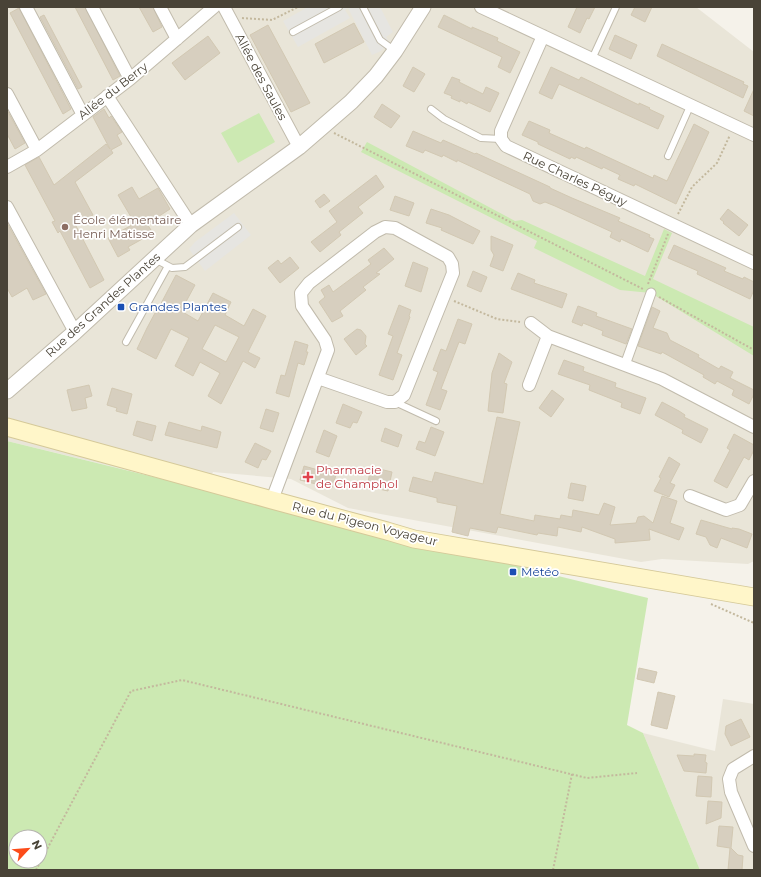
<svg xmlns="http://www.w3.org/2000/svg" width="761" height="877" font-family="Montserrat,sans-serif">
  <rect width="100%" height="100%" fill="#f5f2ea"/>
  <path fill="#e9e5d8" d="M7,7H696L754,52V561L748,564L662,559L641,562L348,508L291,479L213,472L205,489L7,441Z
    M723,699L754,704V870H700L643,733L715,751Z"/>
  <path fill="#cce9b2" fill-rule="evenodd" d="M259,113L275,142L238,163L221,133Z
    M367,142L515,221L522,220L645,276L664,229L672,233L653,279L754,327V356L651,293L620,290L534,248L537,241L361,152Z
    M7,441L648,598L627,725L643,733L700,870H7ZM16,837H40V861H16Z"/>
  <path fill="#e6e5e1" d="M308,7H380L393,32L386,37L389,42L381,51L372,55L348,8L345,10L350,18L298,47L283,21Z
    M234,213L251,235L205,271L189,249L195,242Z"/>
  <path fill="#d7cfbf" stroke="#d2c8b2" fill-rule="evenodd" d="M75,7H85L120,76L113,80Z
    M139,7H153L162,27L153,32Z
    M577,7H595L589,19L587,18L580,33L568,27Z
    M635,7H652L645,22L631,15Z
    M19,8L71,109L63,114L10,13Z
    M44,15L82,87L78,89L40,17Z
    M444,15L472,29V27L498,38L497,41L520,52L510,73L498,67L502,57L438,27Z
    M354,23L364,42L324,63L315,44Z
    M268,25L310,103L291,112L250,35Z
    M615,35L637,45L631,59L609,49Z
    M208,36L220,53L185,80L172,63Z
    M662,44L744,82L743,84L748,86L743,98L657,56Z
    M413,67L425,74L414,92L403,86Z
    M551,67L579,80L581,77L639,105V103L650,108L649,109L664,116L658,129L559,84L552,99L539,93Z
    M452,77L460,80L459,82L483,94L486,87L499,93L490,112L468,102L467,104L460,100V102L451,98L452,96L444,93Z
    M754,89V116L744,111Z
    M382,104L400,116L391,128L374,117Z
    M104,109L109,118L111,116L122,132L117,135L122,144L111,150L113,153L75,182L93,215L75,224L104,280L90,288L60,231L58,233L52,222L55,221L25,165L39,157L54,185L106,144L110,149L93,117Z
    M7,110L25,143L15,149L7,134Z
    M529,121L550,130L549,133L585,149L586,147L653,178L654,175L667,181L694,124L709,132L676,204L635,184L634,186L618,179L620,175L603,167L602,169L576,157L575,159L571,157L570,159L538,144V142L522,135Z
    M413,131L441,143L443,140L475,154L476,153L550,187V188L572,198L620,218L618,221L650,235L649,237L654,239L648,252L621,239L620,242L610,237L612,232L555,206L545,202L540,204L533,201L530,194L457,160V162L443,155L442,157L425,150L423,153L406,146Z
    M376,175L384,187L358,207L363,213L339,232L341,235L320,252L311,242L337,222L329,211Z
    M132,187L139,199L158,188L170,209L147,224L153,233L128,247L130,250L118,257L108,238L132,225L131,224L134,222L118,195Z
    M324,194L330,201L320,208L315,201Z
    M395,196L414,203L409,216L390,210Z
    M431,209L449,215L480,231L473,244L441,230L442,228L426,223Z
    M728,209L748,225L739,236L723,223L724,222L720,219Z
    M7,223L46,294L33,300L27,288L12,297L7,288Z
    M491,236L513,245L503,271L490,266L494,255L491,250Z
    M674,245L726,268L724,271L743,279L744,277L754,282V290L750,299L697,274L698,271L668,258Z
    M384,248L394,259L376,273L380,274L363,287L366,290L340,311L343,316L332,322L319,302L325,297L321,290L329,285L333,292L371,264L368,260Z
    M290,257L299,268L280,283L268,268L278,260L281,264Z
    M413,262L428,268L421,292L405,286Z
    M473,271L487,277L481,292L467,286Z
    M518,273L535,280L534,283L567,294L562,308L511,289Z
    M176,275L195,285L181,311L198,321L213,293L231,302L225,315L244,326L253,309L266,316L248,352L260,358L255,368L243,361L221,404L208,396L220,373L200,362L193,376L175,366L189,338L171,329L156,359L137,349L147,328L155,313H156ZM215,325L239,337L226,362L202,349Z
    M399,305L411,310L409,316L410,317L397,353L402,355L393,380L379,375L393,336L388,334Z
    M578,306L597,313L596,316L632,329L626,344L602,335L603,331L583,323L582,326L572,322Z
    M652,307L660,311L653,328L667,333L670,340L699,355L698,357L719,369L721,366L733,372L730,378L754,390V394L749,404L732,395L734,390L717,381L715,384L703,377L704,375L662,352L661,354L638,346Z
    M458,319L472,324L465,344L459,342L441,389L447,391L440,410L426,405L438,372L433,370L441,349L446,351Z
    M357,329L361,330L366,336L365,344L367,346L356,355L344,339Z
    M295,341L308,345L306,352H308L304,365L298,363L289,397L276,393L281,375L285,376Z
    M499,353L512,362L504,383L507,384L503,413L488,411L492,373Z
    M564,360L584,367L583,371L616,383L615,387L646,398L640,414L621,407L622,403L589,390L590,385L558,374Z
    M89,385L92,396L85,398L87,408L72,411L67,390Z
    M112,388L132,394L127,414L116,411L117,408L107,405Z
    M552,390L564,399L551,417L539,408Z
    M662,402L679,411L685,415L684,417L708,429L701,443L682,433L683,430L655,415Z
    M343,404L362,412L357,423L353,422L350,428L336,423Z
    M266,409L279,413L273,432L260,428Z
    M497,417L520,422L500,514L534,521L535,515L560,519L561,515L572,517L573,510L599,515L604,503L615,507L610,525L636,523L638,517L644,516L653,523L662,496L677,501L670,523L684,528L679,540L649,529L650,540L615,543V539L582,527L581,532L558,527L557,536L538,533L537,535L498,527L496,533L470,528L468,536L452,532L457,506L437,502V498L409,491L413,477L432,482L435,472L483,484Z
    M137,421L156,426L152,441L133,435Z
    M169,422L201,431L202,426L221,432L217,448L165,435Z
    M431,427L444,432L435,456L416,449L419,441L425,443Z
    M385,428L402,435L398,447L381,441Z
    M324,430L337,436L329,457L316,452Z
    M734,434L754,445V450L749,460L744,457L727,488L714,481L730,450L727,448Z
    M255,443L271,451L266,460L262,459L258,468L245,462Z
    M669,457L680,464L670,483L675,485L669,497L654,491L661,478L659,477Z
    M304,466L336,475L332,488L300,480Z
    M371,467L392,472L388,491L379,489L380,484L368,482Z
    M571,483L586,486L583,501L568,498Z
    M701,520L732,529V528L739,529L752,534L747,548L721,538L717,548L710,545L706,537L696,534Z
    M639,668L657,672L654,683L637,679Z
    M658,692L675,696L667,729L651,725Z
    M741,719L750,737L731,746L725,734L726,726Z
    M694,754L706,755L705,762L707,763L706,773L684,771L677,755L694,756Z
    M698,776L712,777L711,797L696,796Z
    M708,801L722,802L721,818L706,824Z
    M719,826L733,827L731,848L738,855L743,856L742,870H728L730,848L717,846Z"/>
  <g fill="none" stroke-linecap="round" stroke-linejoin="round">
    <g stroke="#c1bbac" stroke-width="8">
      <path id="service" d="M363,7L380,40L395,51
        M293,32L339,7
        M592,59L616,7
        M431,109L444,119L481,138L501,139
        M668,156L691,104
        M155,259L172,268L185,267L238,227
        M126,342L168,266
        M395,402L436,421"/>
    </g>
    <g stroke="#c1bbac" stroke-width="11">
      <path id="pedestrian" d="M625,365L651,293"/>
    </g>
    <g stroke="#c1bbac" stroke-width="14">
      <path id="minor" d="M26,7L83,115
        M92,7L130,79
        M160,7L177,39
        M224,7L299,147
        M481,7L754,135
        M543,36L501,131V139L506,146L754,263
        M7,94L37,150
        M107,96L191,225
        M7,167L37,150L83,115L130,79L214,7
        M7,207L75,332
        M531,323L548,336L662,379L754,427
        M529,385L548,336
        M690,496L726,510L740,505L754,481
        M272,500L328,350L325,340L302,306L301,293L309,283L375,232L385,227L395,228L448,257L452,264L453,273L404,395L395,402H387L318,378
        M754,756L733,769L729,779L731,792L754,846"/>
    </g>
    <g stroke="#c1bbac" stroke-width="17">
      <path id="tertiary" d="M7,391L75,332L191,225L299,147L351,102L376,76L395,51L423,7"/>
    </g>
    <g stroke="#d5c999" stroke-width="19">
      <path id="secondary" d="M7,427L272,500L387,531L414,539L754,597"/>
    </g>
    <path stroke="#c3b89d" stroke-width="2" stroke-dasharray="2 2" stroke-linecap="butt" d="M242,18L272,20L298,7
      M334,133L643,289
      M678,214L692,187L717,163L730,135
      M648,284L668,234
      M659,297L754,350
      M454,301L497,319L520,322
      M711,604L754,623
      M36,870L131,691L182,680L587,778L637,773
      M553,870L572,774"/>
    <use href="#service" stroke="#fff" stroke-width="6"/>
    <use href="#pedestrian" stroke="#fff" stroke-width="9"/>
    <use href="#minor" stroke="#fff" stroke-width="12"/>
    <use href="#tertiary" stroke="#fff" stroke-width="15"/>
    <use href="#secondary" stroke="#fff6c9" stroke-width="17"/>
  </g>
  <circle fill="#8d6e63" stroke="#fff" stroke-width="1.5" cx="65" cy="227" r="4"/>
  <g fill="#1a4fb4" stroke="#fff" stroke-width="1.5">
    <rect x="117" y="303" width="8" height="8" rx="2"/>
    <rect x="509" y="568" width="8" height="8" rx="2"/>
  </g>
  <path fill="#e0444e" stroke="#fff" stroke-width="1.5" d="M306 471h4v4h4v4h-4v4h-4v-4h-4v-4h4z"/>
  <g text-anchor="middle" stroke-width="3.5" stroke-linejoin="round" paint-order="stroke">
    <g font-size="12" fill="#494337" stroke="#fff">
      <text transform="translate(261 77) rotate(62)" y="4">Allée des Saules</text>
      <text transform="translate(113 91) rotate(-38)" y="4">Allée du Berry</text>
      <text transform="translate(575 179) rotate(25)" y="4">Rue Charles Péguy</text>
      <text transform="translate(103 305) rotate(-42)" y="4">Rue des Grandes Plantes</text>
      <text transform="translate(365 524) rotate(14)" y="4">Rue du Pigeon Voyageur</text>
    </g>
    <g font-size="12" fill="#785e54" stroke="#fff" text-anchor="start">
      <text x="73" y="224">École élémentaire<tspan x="73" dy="14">Henri Matisse</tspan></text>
    </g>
    <g font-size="12" fill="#164399" stroke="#fff" text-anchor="start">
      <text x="129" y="311">Grandes Plantes</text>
      <text x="521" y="576">Météo</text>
    </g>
    <g font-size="12" fill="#be3a42" stroke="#fff" text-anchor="start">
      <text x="316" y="474">Pharmacie<tspan x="316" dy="14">de Champhol</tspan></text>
    </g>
  </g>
  <rect width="761" height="877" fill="none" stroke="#494337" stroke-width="16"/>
  <g transform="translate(28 849) rotate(64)"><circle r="19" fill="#ffffff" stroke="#b6b4af"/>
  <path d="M0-3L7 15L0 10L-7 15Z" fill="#fc4c1a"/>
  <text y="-6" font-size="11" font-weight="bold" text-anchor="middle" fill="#494337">N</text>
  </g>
</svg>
